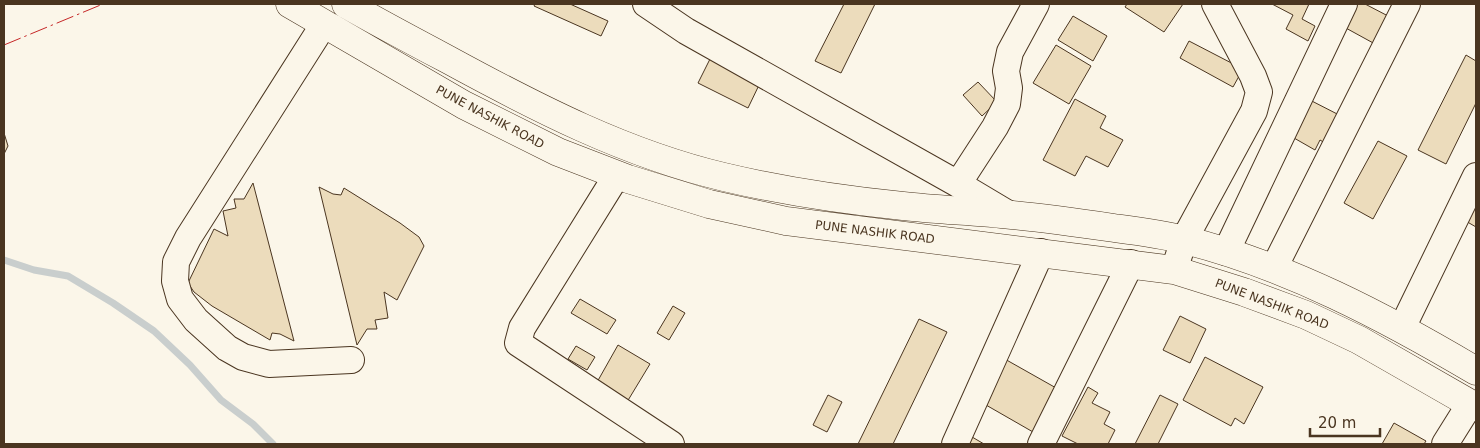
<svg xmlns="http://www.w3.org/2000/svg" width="1480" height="448" font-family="'DejaVu Sans',sans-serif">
  <rect width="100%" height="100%" fill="#fbf6e9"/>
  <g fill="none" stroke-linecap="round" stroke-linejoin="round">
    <path stroke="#c9cecd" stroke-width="7" d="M4,260L34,270L68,276L113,303L154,331L190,365L221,400L253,424L273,444"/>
  </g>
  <path fill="#ecdcbc" stroke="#4a3520" d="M535,4H570L608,21L601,36L534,6Z
    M844,4H875L841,73L815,61Z
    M1127,4H1183L1164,32L1125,7Z
    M1272,4H1309L1302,19L1315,26L1308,41L1286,29L1293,15Z
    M1357,4H1365L1390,17L1375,44L1344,27Z
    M1073,16L1107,36L1093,61L1058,40Z
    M1189,41L1243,69L1233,87L1180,58Z
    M1056,45L1091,66L1069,104L1033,83Z
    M1466,55L1476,61V103L1446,164L1418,150Z
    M710,59L760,83L748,108L698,83Z
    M978,82L997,102L982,116L963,95Z
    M1304,97L1345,118L1330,146L1320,140L1315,150L1287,134Z
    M1075,99L1106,116L1100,128L1123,140L1108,167L1086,156L1075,176L1043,160Z
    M4,133L8,146L4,154Z
    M1378,141L1407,156L1373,219L1344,203Z
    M253,183L294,341L280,334L272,333L270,340L212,306L194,292L188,283L214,229L228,236L223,211L236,208L234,199H244Z
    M319,187L333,194L341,195L344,188L400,223L419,237L424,246L397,300L384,292L388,318L375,320L377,329H367L357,345Z
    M1476,198V227L1464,220Z
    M580,299L616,320L607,334L571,313Z
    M673,306L685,313L669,340L657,333Z
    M1180,316L1206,329L1190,363L1163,350Z
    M919,319L947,332L893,444H858Z
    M618,345L650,364L627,402L596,384Z
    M576,346L595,357L587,370L568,359Z
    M1205,357L1263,387L1244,424L1235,418L1231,426L1183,400Z
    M1003,358L1065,393L1040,436L979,401Z
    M1088,387L1098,393L1092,403L1110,412L1104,424L1115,430L1108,444H1078L1062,436Z
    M828,395L842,402L827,432L813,425Z
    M1160,395L1178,404L1158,444H1135Z
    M1394,423L1426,441L1424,444H1382Z
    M967,434L984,444H961Z"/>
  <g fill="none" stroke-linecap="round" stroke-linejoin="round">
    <g stroke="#4a3520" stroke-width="28">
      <path id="minor" d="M646,4L686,31L958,184L1010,215
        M324,24L188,238L176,262L175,281L180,299L196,320L227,348L243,357L269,364L351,360
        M617,175L522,328L518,343L671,444
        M958,184L995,127L1007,104L1009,88L1006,71L1010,52L1036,4
        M1226,252L1344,4
        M1274,268L1407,4
        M1174,270L1184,240L1254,111L1259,92L1253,76L1215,4
        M1402,328L1476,176
        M955,444L1041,252
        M1041,444L1131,263
        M1445,444L1470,404"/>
    </g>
    <g stroke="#4a3520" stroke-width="29">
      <path id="highway" d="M290,4L464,105L558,152L628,179L709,204L786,221L1174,270L1244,292L1306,315L1359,340L1476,407
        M346,4C379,23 413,41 447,59C535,107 626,154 724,177C783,191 843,200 903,206C939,210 975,211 1012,215C1046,218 1080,223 1114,228C1137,231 1161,234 1185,240C1288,266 1385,317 1476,371"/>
    </g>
    <use href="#minor" stroke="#fbf6e9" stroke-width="26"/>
    <use href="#highway" stroke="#fbf6e9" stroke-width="28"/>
    <path stroke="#c62828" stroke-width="1" stroke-dasharray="18 4 2.5 4" stroke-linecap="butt" d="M4,45L103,4"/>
  </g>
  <g text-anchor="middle" stroke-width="4" stroke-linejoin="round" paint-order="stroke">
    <g font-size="12" fill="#4a3520" stroke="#fbf6e9">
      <text transform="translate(490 117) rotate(28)" y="4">PUNE NASHIK ROAD</text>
      <text transform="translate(875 232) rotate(7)" y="4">PUNE NASHIK ROAD</text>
      <text transform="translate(1272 304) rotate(21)" y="4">PUNE NASHIK ROAD</text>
    </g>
  </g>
  <rect width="1480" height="448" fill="none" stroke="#4a3520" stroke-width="10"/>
  <path d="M1310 428v8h70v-8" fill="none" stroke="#4a3520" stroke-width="2.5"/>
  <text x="1318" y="428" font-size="15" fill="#4a3520" stroke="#fbf6e9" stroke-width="4" paint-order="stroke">20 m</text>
</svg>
